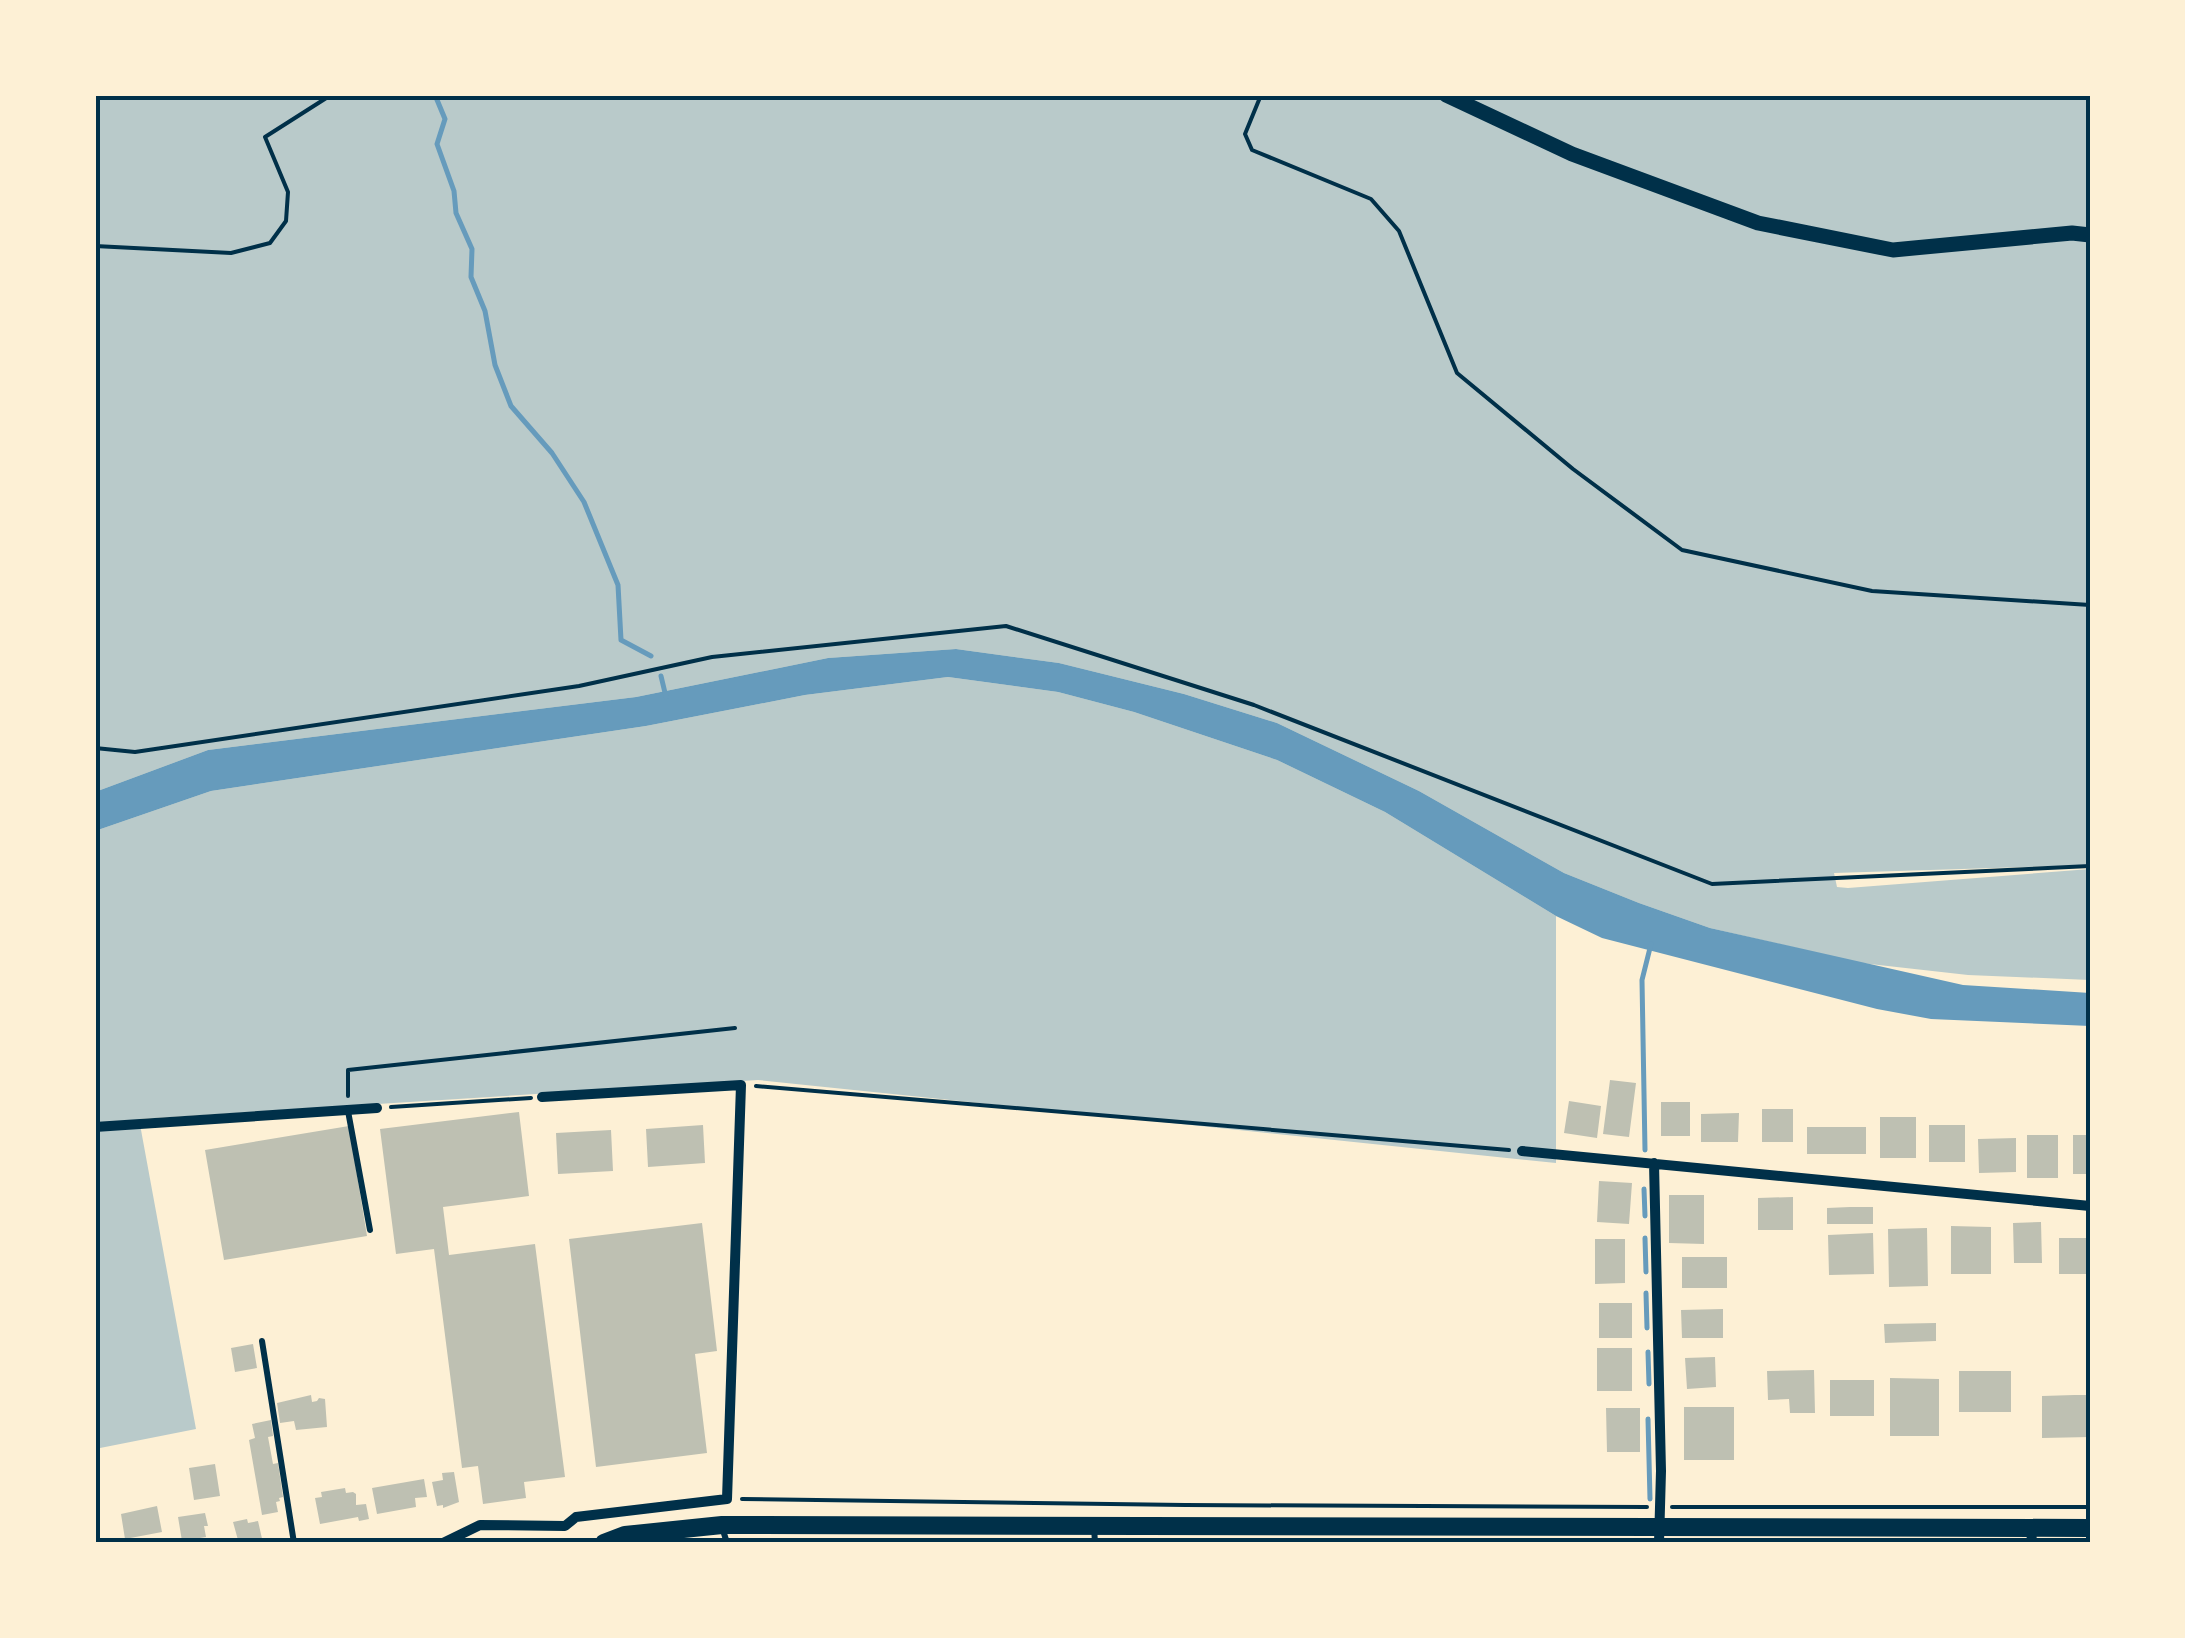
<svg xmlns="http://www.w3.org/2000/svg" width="2185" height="1638" font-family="Helvetica,sans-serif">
  <rect width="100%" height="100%" fill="#fdf0d5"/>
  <path fill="#b9caca" d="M95,95H2090V865L1834,873L1837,887L1848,888L2090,869V980L1968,975L1861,963L1710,928L1639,903L1564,873L1419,791L1277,723L1184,694L1059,663L956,649L828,658L636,697L208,750L95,792Z
    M948,677L1058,692L1134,712L1277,760L1385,812L1556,916V1163L758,1080L139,1119L196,1429L95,1449V831L211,791L646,726L805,695Z"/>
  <path fill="#669bbc" d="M956,649L1059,663L1184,694L1277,723L1419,791L1564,873L1639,903L1710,928L1963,985L2090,993V1026L1931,1019L1877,1009L1602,938L1556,916L1385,812L1277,760L1134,712L1058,692L948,677L805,695L646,726L211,791L95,831V792L208,750L636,697L828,658Z"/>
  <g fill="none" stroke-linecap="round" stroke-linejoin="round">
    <path stroke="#669bbc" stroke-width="5" d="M435,95L445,119L437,144L454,191L456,213L472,249L471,277L485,311L495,365L511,406L552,453L584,502L618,585L621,640L651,656
      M95,663L97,678L95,700
      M661,676L666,697
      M1645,1150L1642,980L1651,944
      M1644,1189L1645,1216
      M1645,1238L1646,1272
      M1646,1293L1647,1328
      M1648,1352L1649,1384
      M1648,1419L1650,1499"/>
  </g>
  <path fill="#bec0b2" d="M1610,1080L1636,1083L1629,1137L1603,1134Z
    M1569,1101L1601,1106L1597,1138L1564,1133Z
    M1661,1102H1690V1136H1661Z
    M1762,1109H1793V1142H1762Z
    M519,1112L529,1196L443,1207L449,1255L535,1244L565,1477L524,1482L526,1498L483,1504L478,1466L462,1468L434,1249L396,1254L380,1129Z
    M1739,1113L1738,1142H1701V1114Z
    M1880,1117H1916V1158H1880Z
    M703,1125L705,1163L648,1167L646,1129Z
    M1929,1125H1965V1162H1929Z
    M349,1126L367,1236L224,1260L205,1150Z
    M1807,1127H1866V1154H1807Z
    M611,1130L613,1171L558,1174L556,1133Z
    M2027,1135H2058V1178H2027Z
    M2073,1135H2090V1174H2073Z
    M2016,1138V1172L1979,1173L1978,1139Z
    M1599,1181L1632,1183L1629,1224L1597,1222Z
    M1669,1195H1704V1244L1669,1243Z
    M1793,1197V1230H1758V1198Z
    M1850,1207H1873V1224H1827V1208Z
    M2041,1222L2042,1263H2014L2013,1223Z
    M702,1223L717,1351L695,1354L707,1453L596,1467L569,1239Z
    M1951,1226L1991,1227V1274H1951Z
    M1927,1228L1928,1286L1889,1287L1888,1229Z
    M1873,1233L1874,1274L1829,1275L1828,1235Z
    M2059,1238H2090V1274H2059Z
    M1595,1239H1625V1283L1595,1284Z
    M1682,1257H1727V1288H1682Z
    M1599,1303H1632V1338H1599Z
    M1723,1309V1338H1682L1681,1310Z
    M1936,1323V1341L1885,1343L1884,1324Z
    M253,1344L257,1368L235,1372L231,1348Z
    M1597,1348H1632V1391H1597Z
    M1715,1357L1716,1387L1687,1389L1685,1358Z
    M1814,1370L1815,1413H1790L1789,1399L1768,1400L1767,1371Z
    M1959,1371H2011V1412H1959Z
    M1890,1378L1939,1379V1436H1890Z
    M1830,1380H1874V1416H1830Z
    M311,1395L312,1402L317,1401L319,1398L325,1399L327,1427L296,1430L294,1421L280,1423L277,1403Z
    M2074,1395H2090V1437L2042,1438V1396Z
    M1684,1407H1734V1460H1684Z
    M1606,1408H1640V1452H1607Z
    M271,1420L273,1436L268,1437L273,1464L278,1463L283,1497L279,1498L280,1501L276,1502L278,1512L262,1515L249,1440L255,1438L252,1424Z
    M215,1464L220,1496L194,1500L189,1468Z
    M454,1472L459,1502L443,1508V1505L437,1506L432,1482L443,1480L442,1473Z
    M424,1479L427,1497L415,1498L416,1507L377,1514L372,1488Z
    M345,1488L346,1493L353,1492L356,1494V1505L366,1504L369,1519L359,1521L358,1517L320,1524L315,1498L322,1497L321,1492Z
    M157,1506L162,1532L125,1539L121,1514Z
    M205,1513L208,1526H204L206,1537L182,1541L178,1517Z
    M247,1519L248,1523L258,1521L263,1543H243L242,1539L238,1540L233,1522Z"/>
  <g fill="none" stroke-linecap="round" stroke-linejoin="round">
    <path stroke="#003049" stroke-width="4" d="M1261,95L1245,134L1252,150L1371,199L1399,231L1457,373L1573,469L1682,550L1872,591L2090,605
      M95,246L231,253L270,243L286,221L288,192L265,137L331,95
      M95,748L135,752L579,686L712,657L1006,626L1254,705L1712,884L2090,866
      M756,1086L1509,1150
      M348,1096V1070L735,1028
      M391,1107L531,1098
      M742,1499L1185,1505L1647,1507
      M1672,1507H2090"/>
    <path stroke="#003049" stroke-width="6" d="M348,1111L370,1230
      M262,1341L294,1543
      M722,1527L727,1543
      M1094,1527L1095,1543"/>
    <path stroke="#003049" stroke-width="10" d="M95,1127L377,1108
      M1522,1151L2090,1206
      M1654,1163L1661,1471L1659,1543
      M2031,1528L2032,1543
      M443,1543L480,1525L565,1526L576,1517L727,1499L741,1085L542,1097"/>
    <path stroke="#003049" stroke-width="15" d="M1446,95L1572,154L1758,223L1893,250L2072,233L2090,235"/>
    <path stroke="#003049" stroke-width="18" d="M604,1543L625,1535L722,1525L2090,1528"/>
  </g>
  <rect width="2185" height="1638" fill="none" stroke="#fdf0d5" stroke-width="195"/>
  <rect x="98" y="98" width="1990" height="1442" fill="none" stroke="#003049" stroke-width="4"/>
</svg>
